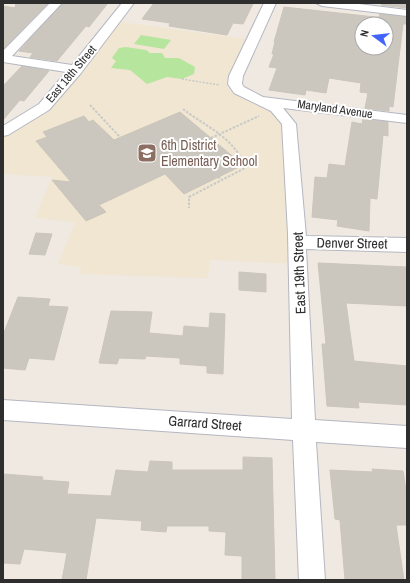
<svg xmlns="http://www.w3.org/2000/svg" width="410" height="583" font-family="'Archivo Narrow',sans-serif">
  <rect width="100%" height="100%" fill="#efe9e1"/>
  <path fill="#f0e6d1" d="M114,21L253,40L235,84L283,115L299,264L210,260L208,278L80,274L81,267L58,264L75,222L35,218L52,177L3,174V132L44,107Z"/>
  <path fill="#b6e59e" d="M141,35L171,40L164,49L134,44Z
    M126,47L146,50L150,53H162L165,58H179L195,67L194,74L182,79L167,77L147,84L130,70L111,68L116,61L112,58L119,48Z"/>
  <path fill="#cbc7bf" stroke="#cbc5ba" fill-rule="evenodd" d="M16,3H48L3,49V6L15,8Z
    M63,3H108L89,27L86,26L57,61L30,57L33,53L19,51Z
    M154,3H241L253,4L243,24L233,23L227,35L169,26L170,23L142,19Z
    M382,3H407V8L381,5Z
    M284,7L375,17H379L380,14L407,17V24H403L393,107L389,106V111L365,108L368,93L360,92L361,83L329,78L326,93L306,90L305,95L269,90L277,68L269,67L274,54H272L275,42H274ZM362,24H386V48H362Z
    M22,66L49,71L24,101L20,100L3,120V86Z
    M180,112L243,165L184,194L165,174L99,205L106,212L86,221L52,180L71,182L36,141L47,137L43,132L84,116L89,122L93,120L114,140Z
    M363,119L388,122V136L383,135L377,199L370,198L369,231L337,226L338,220L312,217L315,177L327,178L329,164L345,166L352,122L362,124Z
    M36,233L52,234L45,255L29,254Z
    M318,263L407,267V306L346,303L354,361L407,366V405L358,402L359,408L327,406L322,344H326Z
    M239,272L266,274V292L239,290Z
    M18,297L50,299L48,306L68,307L54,360L29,358L25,370L3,368V335Z
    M111,311L152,312L149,333L183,336L184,326L209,328L210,313L225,314L223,374L207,373V366L180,364V358L146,356L145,359L119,358L117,364L99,363Z
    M243,457L272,458L275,580H242V556L225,555L226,532L209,531V526H167L166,532L141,530L142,521L96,518L86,580H62L67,553L24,549L20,564L3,563V474L43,477L42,480L69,482L67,494L111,496L116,470L148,472L150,461L172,462V470H243Z
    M372,469L403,471L407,496V525H396L404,580H345L340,520L335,519L330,470L373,472Z"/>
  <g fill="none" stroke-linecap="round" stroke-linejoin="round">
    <g stroke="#b4b7c1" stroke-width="2">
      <path id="minor" d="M50,3H62L12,56L72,65L122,3H134L81,73L49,110L8,135L3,136V126L39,104L66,72L3,62V51Z
        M264,3H276L243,76L242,84L244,87L263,97L407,115V123L283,108L296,124L306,236L407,238V252L306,249L315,420L407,426V448L316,442L325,580H299L293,440L3,420V400L292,419L288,234L282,124L271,111L234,93L228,84L229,76Z
        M316,3H351L407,10V16L322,6Z"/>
    </g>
    <path stroke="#c9c9c9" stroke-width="1.5" stroke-dasharray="2 1.5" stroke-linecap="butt" d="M182,79L219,85"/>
    <path stroke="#c9c9c9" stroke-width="2" stroke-dasharray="2.5 1.5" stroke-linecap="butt" d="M90,105L130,148
      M183,109C206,127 236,138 245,168L189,197V208
      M211,138L259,116
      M218,177L222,180"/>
    <use href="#minor" fill="#fff" fill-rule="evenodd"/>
  </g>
  <defs>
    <g id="school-square" transform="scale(1)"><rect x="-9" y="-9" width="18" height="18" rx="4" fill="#8d6e63" stroke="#fff"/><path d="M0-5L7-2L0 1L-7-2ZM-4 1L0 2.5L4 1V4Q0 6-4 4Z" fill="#fff"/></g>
  </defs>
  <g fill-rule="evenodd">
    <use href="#school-square" x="147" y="153"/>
  </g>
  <g text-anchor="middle" stroke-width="4" stroke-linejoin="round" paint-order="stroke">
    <g font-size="12" fill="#2e2e2e" stroke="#fff">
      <text transform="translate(71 74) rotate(-50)" y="4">East 18th Street</text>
      <text transform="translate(335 109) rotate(8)" y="4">Maryland Avenue</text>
    </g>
    <g font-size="14" fill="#785e54" stroke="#fff" text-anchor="start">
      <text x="161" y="150">6th District<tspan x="161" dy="16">Elementary School</tspan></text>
    </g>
    <g font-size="14" fill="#2e2e2e" stroke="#fff">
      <text transform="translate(352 243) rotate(1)" y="5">Denver Street</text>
      <text transform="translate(299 273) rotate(-92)" y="5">East 19th Street</text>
      <text transform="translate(205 423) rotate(4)" y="5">Garrard Street</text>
    </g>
  </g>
  <rect width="410" height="583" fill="none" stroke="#2e2e2e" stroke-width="8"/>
  <g transform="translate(374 36) rotate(285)"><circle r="19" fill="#ffffff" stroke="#ababab"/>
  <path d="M0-3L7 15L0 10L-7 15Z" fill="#4264fb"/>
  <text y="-6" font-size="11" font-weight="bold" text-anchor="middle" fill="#2e2e2e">N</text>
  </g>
</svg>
